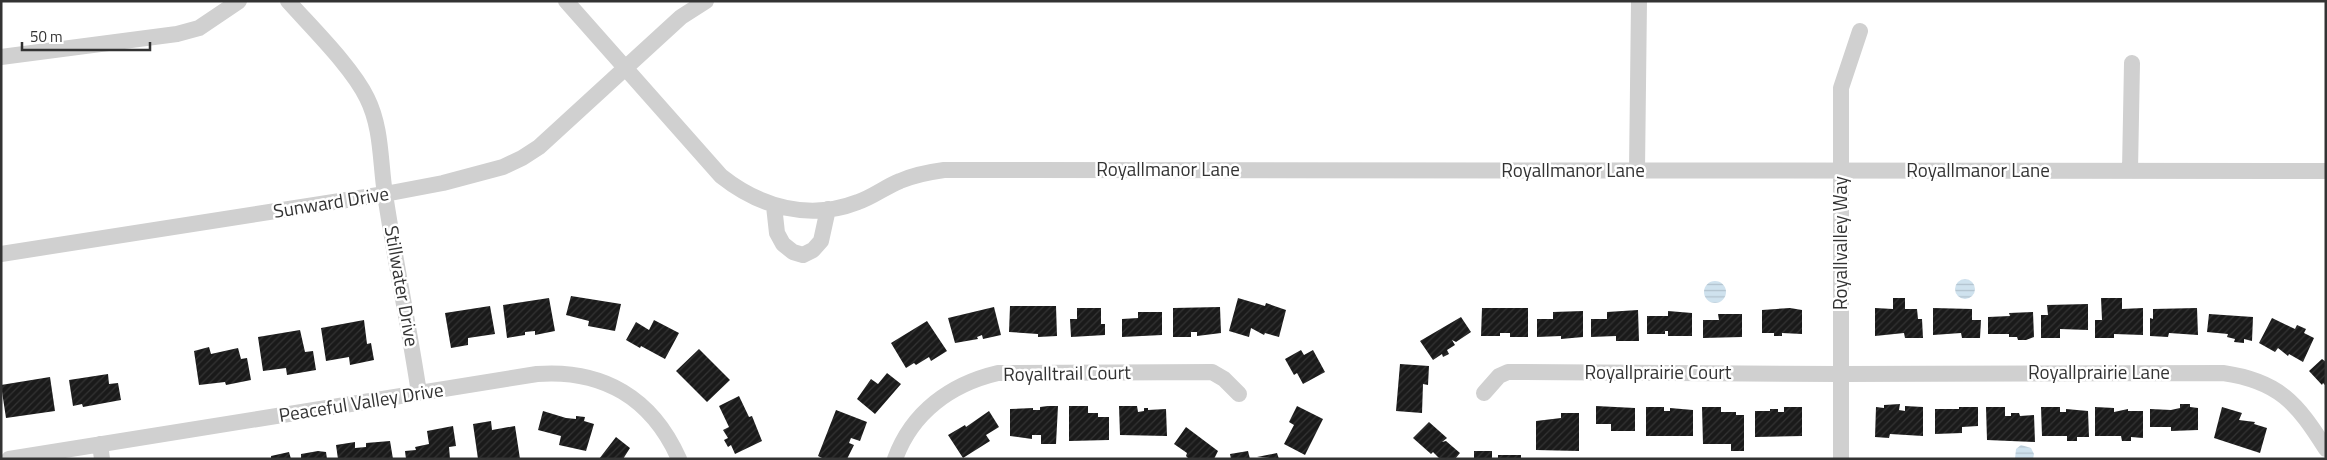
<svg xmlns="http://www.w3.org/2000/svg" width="2327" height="460" font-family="'Titillium Web',sans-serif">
  <defs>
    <pattern id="water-rules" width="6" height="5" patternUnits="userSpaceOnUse" patternTransform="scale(1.25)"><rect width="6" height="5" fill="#cfe2ee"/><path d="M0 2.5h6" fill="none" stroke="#b2c2cd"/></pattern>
    <pattern id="building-hatch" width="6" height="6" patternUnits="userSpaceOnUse" patternTransform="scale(1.25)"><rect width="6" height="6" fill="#1a1a1a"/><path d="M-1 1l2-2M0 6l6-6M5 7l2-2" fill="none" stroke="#333"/></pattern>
  </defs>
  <rect width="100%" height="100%" fill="#fff"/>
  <path fill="url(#water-rules)" d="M1955 289a10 10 0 1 1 20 0a10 10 0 1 1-20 0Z
    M1704 292a11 11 0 1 1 22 0a11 11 0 1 1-22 0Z
    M2021,445L2031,448L2034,454L2033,459H2015L2016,449Z"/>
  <path fill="url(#building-hatch)" d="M571,296L621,304L615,331L588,326L589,321L566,315Z
    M549,298L555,331L535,335V331L525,332V335L507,338L503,305Z
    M1238,298L1265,306L1266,303L1286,310L1279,337L1265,333L1264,335L1251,328L1249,337L1229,331Z
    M1893,298H1905V309H1917L1918,319H1922L1923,338H1905L1904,333L1875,336V308L1893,309Z
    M2101,298H2122V309L2143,308V335L2114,334V338H2095V320H2102Z
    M2088,304V330L2060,329V338H2041V315H2048L2047,305Z
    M490,306L495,334L468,338V345L451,348L445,313Z
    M1010,306H1056L1057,336L1038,337V334L1009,332Z
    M994,307L1001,335L983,339L982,335L977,337L978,339L955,343L948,318Z
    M1220,307L1221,333L1197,336V332H1191V337H1173V308Z
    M1077,308H1101V324H1105V335L1071,337L1070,319H1077Z
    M1482,308H1528V337H1510V333H1500V336H1481Z
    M1790,308L1802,310V334L1782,333V336H1774V333H1762V310Z
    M1933,308L1972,309V320H1981L1980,338H1962L1961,333L1933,335Z
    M2197,308L2198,335L2169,333L2168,337L2150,336V318L2153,319V309Z
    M1638,310L1639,341H1616V336L1591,337V319H1607V312Z
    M1583,311V337L1561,339V336L1537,337V319H1553V312Z
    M1668,311L1692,313V336H1668V331H1665V334H1647V316H1668Z
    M1138,312H1162V335L1122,337V319L1138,318Z
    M2033,312L2034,337L2026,340H2018L2017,337H2009V334H1988V317L2010,316L2009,313Z
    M1718,314H1742V337L1703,338V320H1719Z
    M2209,314L2253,317L2252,341L2244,339V343L2234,342L2235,339L2227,337L2228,334L2207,332Z
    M1461,317L1471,332L1456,342L1452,340L1455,345L1447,350L1449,354L1443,357L1442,354L1433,360L1420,341Z
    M2272,318L2295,329L2297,325L2306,329L2304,333L2314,338L2303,362L2289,354L2288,356L2278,348L2275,352L2259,343Z
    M364,320L367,344L371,343L374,360L350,365L349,357L326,361L321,328Z
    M654,320L679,333L665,359L641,346L640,348L626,340L636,322L649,330Z
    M927,321L947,351L931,361L929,357L916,365L914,363L906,368L891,343Z
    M300,330L305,352L313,351L316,370L287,375L286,368L263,371L258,337Z
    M209,347L211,354L238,348L241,359L247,358L251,380L226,385L225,382L199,385L194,351Z
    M699,349L730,380L707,402L676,371Z
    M1301,350L1304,355L1313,350L1325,372L1303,384L1297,373L1294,375L1285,359Z
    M2322,359L2326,362V386L2323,383L2322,385L2309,371Z
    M1400,364L1429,366L1428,385L1423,384L1422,413L1396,411Z
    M887,373L901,384L875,414L857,399L871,379L878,384Z
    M108,374L109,384L118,383L121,400L83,407L82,404L73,406L69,380Z
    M50,377L55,411L6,418L1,385Z
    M739,396L749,417L752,416L762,441L735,454L731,445L728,447L724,440L728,438L723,430L729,427L719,406Z
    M1900,404L1899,410L1905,411V406L1923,407V436L1890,434L1889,438L1875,437L1876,407L1884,408V405Z
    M2180,404H2190V407L2198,408V430L2171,431V427H2150V409L2171,410L2180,408Z
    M1048,406H1058L1056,444H1041V435H1032V439L1010,436V409L1033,408V410H1040V407Z
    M1069,406H1088V413H1098V417H1109V440L1069,441Z
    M1119,406H1137L1138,412L1144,411V408H1148V410L1166,409L1167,436L1120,435Z
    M1297,406L1323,419L1305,455L1284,444L1294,425L1289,422Z
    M1596,406L1635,408V431H1611V424H1596Z
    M1646,407H1664V411H1670V408L1693,410V436H1646Z
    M1702,407H1721V412H1736V415H1744V451H1731V444H1703Z
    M1784,407H1802V436L1755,437V411H1770V409H1778V412H1784Z
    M1959,407H1978V426L1962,427V433L1935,434V409H1959Z
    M1986,407H2005V416H2011V413H2019L2020,416L2034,415L2035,442L1987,440Z
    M2041,407H2060V412H2066V409L2088,411L2089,437H2077V441H2067V436H2042Z
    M2095,407L2114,408V412L2128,409V411H2143V438L2131,437V441H2122L2121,436H2095Z
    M2222,407L2242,413L2239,420L2255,422L2254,424L2267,428L2260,453L2214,438Z
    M836,410L867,422L860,441L851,438L849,443L854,445L847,459H824L818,456Z
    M543,411L566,418L576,419V416L585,417L584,421L594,424L586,451L559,445L561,436L538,430Z
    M989,411L999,427L986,435L990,441L963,458L948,435L965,425L966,427Z
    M1561,413H1579V451L1536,450V421L1561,418Z
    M491,421L492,430L515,426L520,459H478L473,424Z
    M1429,422L1447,438L1442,442L1446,441L1460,453L1455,459H1440L1433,452L1431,454L1413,438Z
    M453,426L456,446L449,447L450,459H406L405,451L416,450L415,447L429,444L427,431Z
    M1186,427L1218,451L1214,459H1189L1186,456L1187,453L1174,444Z
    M616,437L630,448L623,459H599Z
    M390,441L393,459H338L336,445L355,442V448L366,447V443Z
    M318,451L326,452L327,459H301V454Z
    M1248,451L1250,459H1231L1230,454Z
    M1474,451H1492V459H1474Z
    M289,452L291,459H271V456Z
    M1277,453L1279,459L1257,457Z
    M1498,455H1521V459H1498Z"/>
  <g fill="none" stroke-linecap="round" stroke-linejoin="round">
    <path stroke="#d0d0d0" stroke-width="16" d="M288,1C312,28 352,67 367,98C382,128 380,162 385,194C395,261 409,326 419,393
      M566,1L721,176C760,207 809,221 858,202C873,197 885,187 900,181C914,175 929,172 944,170L2326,171
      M1,57L177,34L199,28L239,1
      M1637,170L1639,1
      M2130,170L2132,63
      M774,206L777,233L783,244L793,252L803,255L813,250L821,241L828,209
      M1,254L385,194L443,183L503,167L522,158L539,147L681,17L706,1
      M1484,393L1499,376L1508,372L1840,374L2223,373C2279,381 2297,403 2326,449
      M100,444L102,459
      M9,459L537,374C603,369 652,398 679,459
      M895,459C912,412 951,384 998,373L1212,372L1224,379L1239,394
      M1841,459V88L1860,31"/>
  </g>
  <g text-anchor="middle" stroke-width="5" stroke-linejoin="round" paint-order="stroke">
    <g font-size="19" fill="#333" stroke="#fff">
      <text x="1168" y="176">Royallmanor Lane</text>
      <text x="1573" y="177">Royallmanor Lane</text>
      <text x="1978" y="177">Royallmanor Lane</text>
      <text transform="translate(331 202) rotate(-9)" y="7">Sunward Drive</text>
      <text transform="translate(1840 243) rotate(-90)" y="7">Royallvalley Way</text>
      <text transform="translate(402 286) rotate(80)" y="7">Stillwater Drive</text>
      <text x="1658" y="379">Royallprairie Court</text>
      <text x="2099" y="379">Royallprairie Lane</text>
      <text transform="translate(1067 373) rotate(-1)" y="7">Royalltrail Court</text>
      <text transform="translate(361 402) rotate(-9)" y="7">Peaceful Valley Drive</text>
    </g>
  </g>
  <rect width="2327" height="460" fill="none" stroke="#333333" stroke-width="5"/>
  <path d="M22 42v8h128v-8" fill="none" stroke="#333333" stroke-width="2.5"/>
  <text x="30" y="42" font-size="15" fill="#333333" stroke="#ffffff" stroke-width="4" paint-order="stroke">50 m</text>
</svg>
